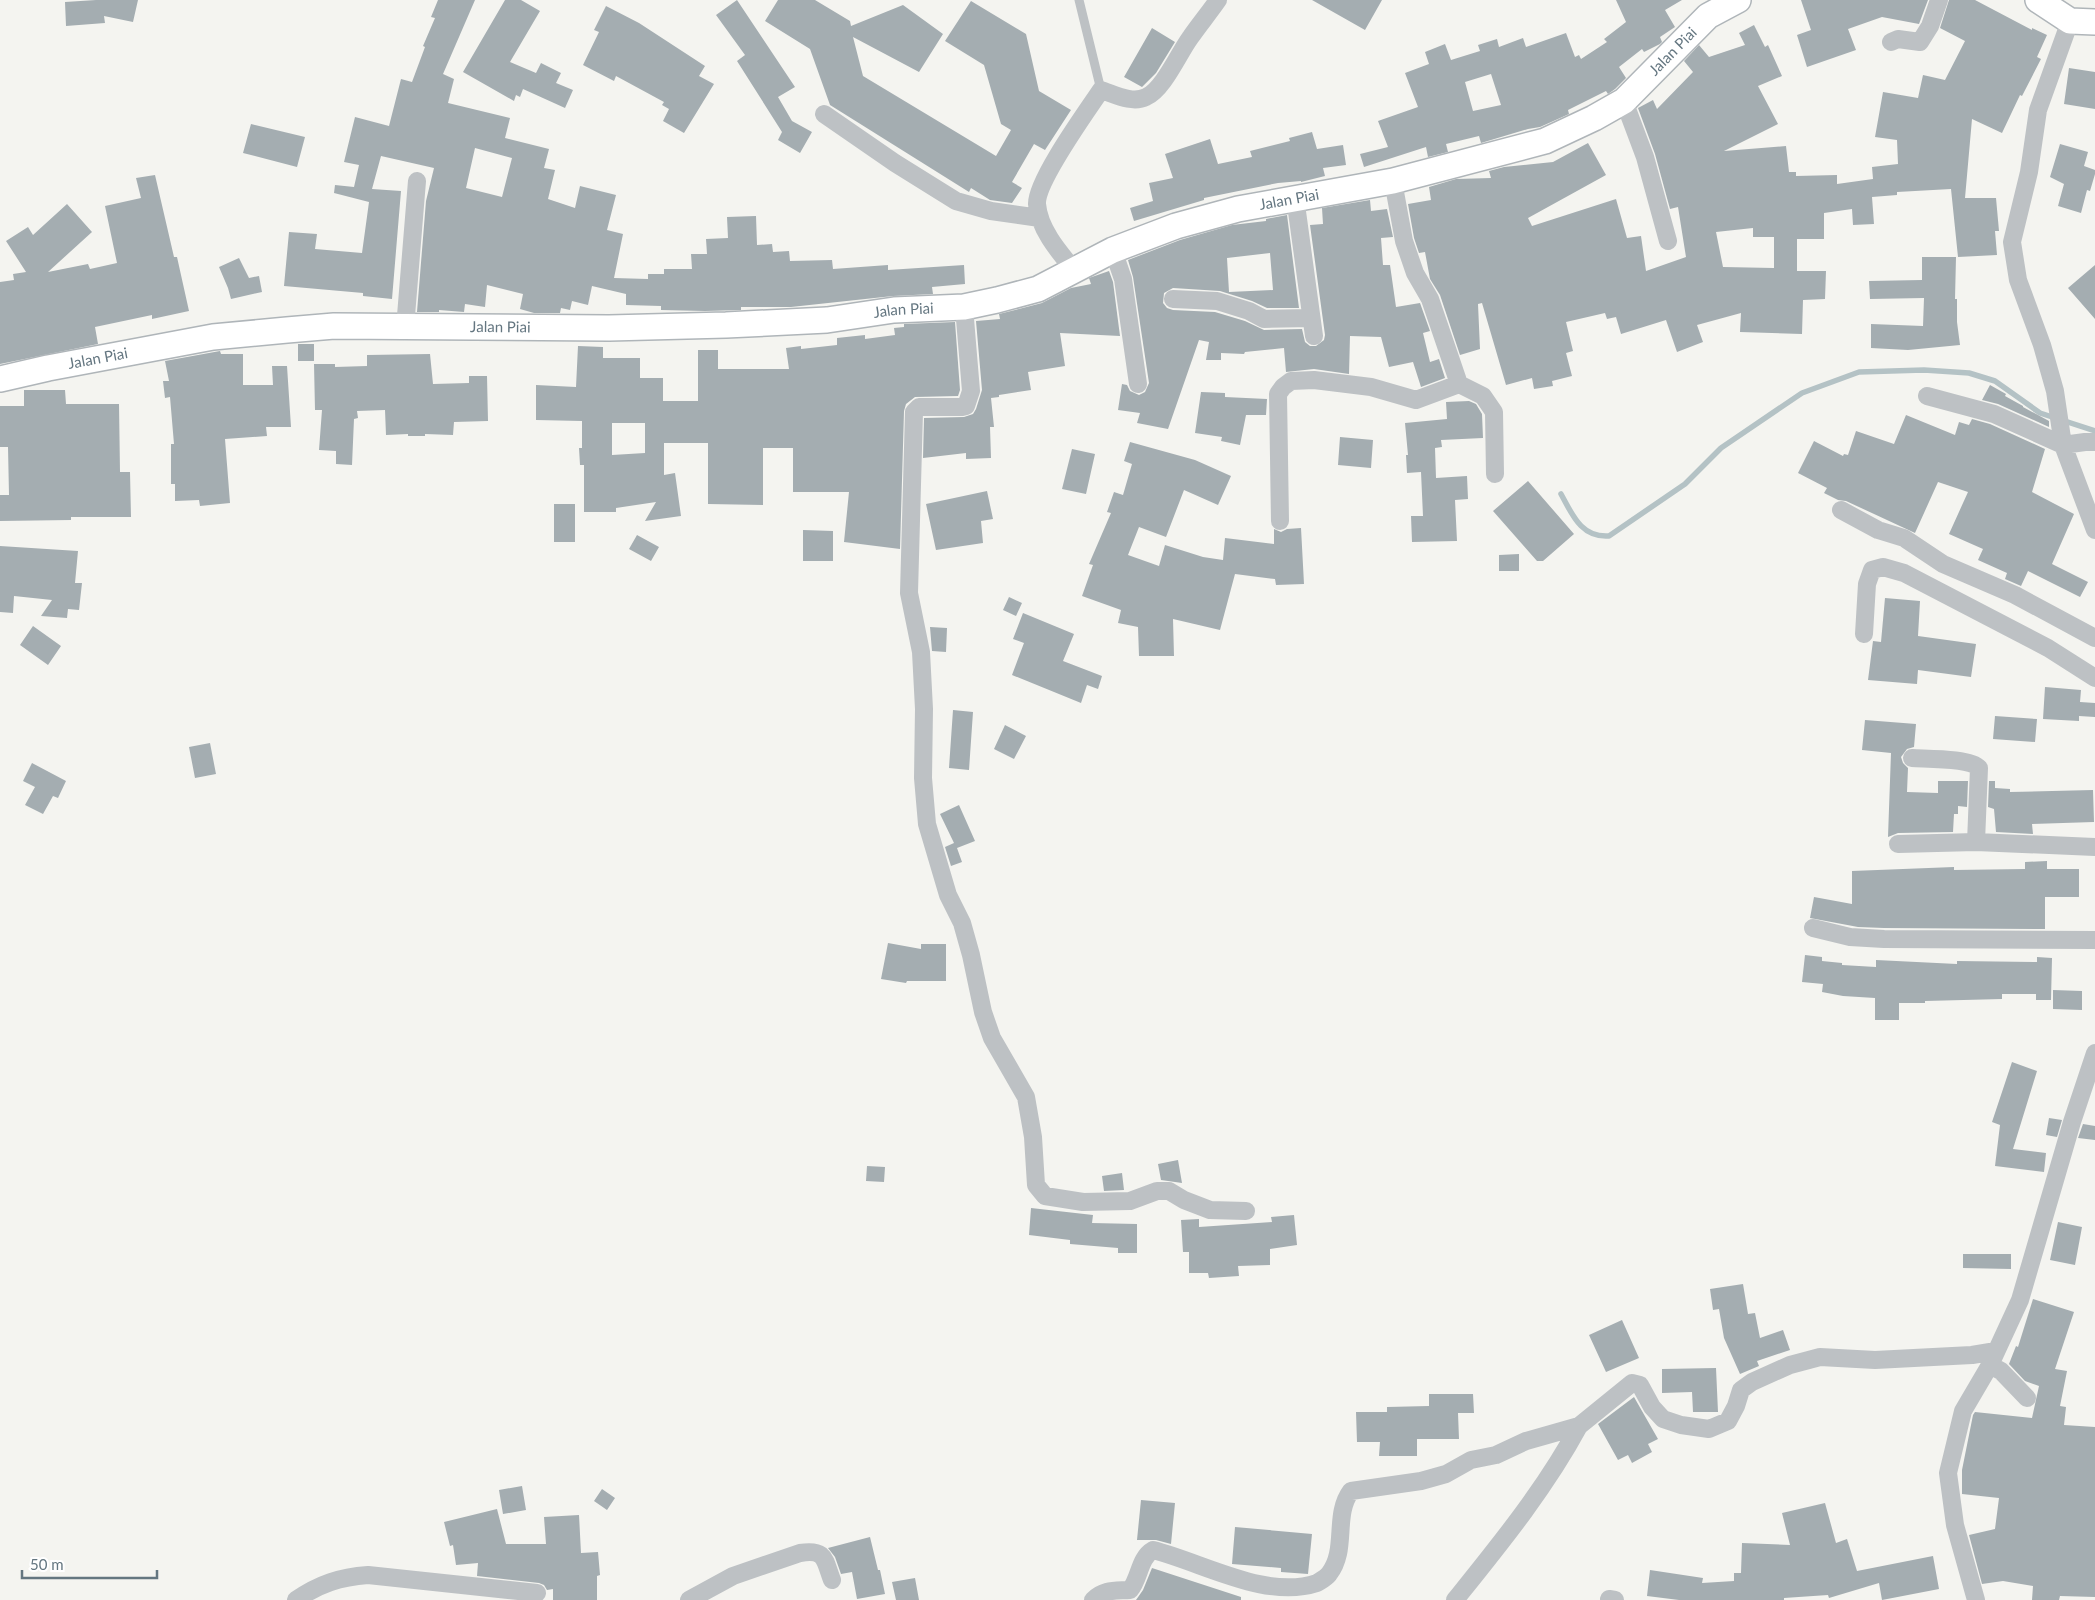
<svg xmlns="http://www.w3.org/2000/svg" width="2095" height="1600" font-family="Lato,sans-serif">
  <rect width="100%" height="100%" fill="#f4f4f0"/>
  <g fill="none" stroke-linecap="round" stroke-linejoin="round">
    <path stroke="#b4c2c5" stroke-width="5.5" d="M1561,494C1572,514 1581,538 1609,536L1685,484L1721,448L1802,393L1859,372L1924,370L1969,373L1995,381L2040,413L2095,431"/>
  </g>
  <path fill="#a4adb1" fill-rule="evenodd" d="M96,0H138L133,22L104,16L105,23L66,26L65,2Z
    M438,0H475L443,74L454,79L448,103L510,118L505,138L549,149L544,168L555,170L548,199L575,208L580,186L616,195L607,230L623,234L614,278L648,279V274H664V269H692L691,254H707L706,239L728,238L727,217L756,216L757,245L772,244L773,252L789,251L790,261L832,260L833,269L888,265V270L964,265L965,284L932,287L933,294L893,296L791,307H741V310L705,311L661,310V306L626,305V294L592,286L588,305L572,301L570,310L561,308L560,313H534L520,309L523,294L487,285L485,307L465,304L464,312L439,310V312H417L426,201L434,168L381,156L372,189L401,191L392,299L363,296V293L284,286L289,232L317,234L315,249L362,253L369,202L334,193L335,185L354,187L359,165L344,162L355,117L389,126L401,79L412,82L425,47L423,46L435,18L431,17ZM475,148L512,158L502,197L466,188Z
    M505,0H521L540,11L510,62L536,73L541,63L561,73L556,83L573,90L565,108L523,89L520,97L516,95L514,101L463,72Z
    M737,0L795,87L778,97L792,121L812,132L800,153L778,140L782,132L737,61L745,55L716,15Z
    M778,0H815L850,21L851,26L903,5L943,34L919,72L853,37L863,76L996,156L1011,130L1001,124L984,65L945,41L971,1L1026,34L1039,91L1071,110L1045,150L1034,144L1012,182L1022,188L1012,203L990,200L971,188L969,192L830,105L810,49L765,21Z
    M1312,0H1382L1365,30Z
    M1616,0H1682L1665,10L1675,27L1660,37L1662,42L1660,44L1644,52L1642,49L1619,67L1626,78L1615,89L1608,94L1606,91L1568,110L1569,114L1540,127L1528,129L1481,143L1479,136L1446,144L1448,152L1428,157L1426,147L1364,167L1360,154L1388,147L1378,121L1418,107L1405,73L1429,64L1425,52L1445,44L1451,60L1480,51L1478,45L1497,39L1499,47L1523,38L1526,47L1566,33L1575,57L1579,55L1581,59L1607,42L1604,39L1626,22ZM1491,74L1501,105L1473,111L1465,82Z
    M1801,0H1928L1919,24L1882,17L1848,29L1856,50L1807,67L1797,35L1811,30Z
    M1949,0H1975L2032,30V28L2047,35L2037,57L2041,59L2022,96L2020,95L2002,133L1972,119L1965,198H1996L1999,231H1995L1997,255L1958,257L1951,189L1897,192V195L1872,197L1874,224L1853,225L1852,209L1824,213V239H1797V271H1826L1825,299L1803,300L1802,334L1740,332L1741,313L1697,325L1703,342L1677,352L1666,320L1621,334L1616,317L1607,319L1605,313L1566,322L1573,351L1566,353L1572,376L1552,381L1553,386L1534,389L1532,378L1506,385L1482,303L1478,304L1480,349L1460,355L1440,295L1430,279L1425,252L1419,253L1414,238L1408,204L1431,200L1429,187L1456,179L1491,178L1489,171L1504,167L1553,162L1588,143L1606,175L1528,218L1532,226L1616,199L1627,238L1641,236L1646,271L1686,257L1678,207L1670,209L1655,154L1638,108L1653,100L1657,109L1693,72L1684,61L1699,45L1709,57L1745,45L1739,33L1754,25L1765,47L1768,45L1782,76L1758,86L1778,124L1724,151L1786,146L1789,172H1796V176L1837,175V184L1873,179L1872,167L1898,164L1897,140L1875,137L1883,92L1918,98L1923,75L1945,80L1965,41L1940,28ZM1753,228V237H1774V268L1723,267L1716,232Z
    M606,6L639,23L705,66L699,76L714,84L684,133L663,121L669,109L662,105L664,102L616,76L614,81L583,65L599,32L594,30Z
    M1152,28L1175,42L1156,73L1142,87L1124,77Z
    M2069,68L2095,72V109L2064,104Z
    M251,124L305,137L297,167L243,153Z
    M1312,132L1317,149L1343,145L1346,165L1323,168L1325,176L1301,182V181L1278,183L1204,198V200L1134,221L1130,208L1153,201L1149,183L1173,178L1165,154L1210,139L1218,164L1252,157L1250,151L1290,141L1289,138Z
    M2060,144L2088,152L2084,166L2095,170V174L2090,191L2087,190L2081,213L2058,206L2064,184L2050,177Z
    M155,175L174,257H177L189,311L152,319V315L95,327L98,344L0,364V282L14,280L13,274L26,272L6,241L28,227L33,235L67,204L92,232L48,272L88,264L90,269L117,263L105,206L141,198L136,178Z
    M1370,200L1371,211L1387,209L1393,237L1381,238L1383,265H1390L1396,307L1420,303L1430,331L1423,333L1430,362L1439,359L1445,378L1421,387L1413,362L1389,367L1381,337L1350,336L1349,374L1314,369L1286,372L1284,348L1245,352L1244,354L1221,353V360H1206L1209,342L1199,340L1168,429L1137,423L1140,413L1118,410L1122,384L1127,385L1130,391L1139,395L1145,392L1149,383L1133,277L1128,260L1180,240L1232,225L1266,221V219L1287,215L1299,308H1267L1252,301L1220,291L1173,288L1164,293L1163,303L1167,308L1173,310L1215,312L1245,321L1264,330L1302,329L1305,342L1310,346H1316L1324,340L1325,335L1310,225L1323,224L1322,208ZM1270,253L1273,290L1229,292L1227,258Z
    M1922,257H1956L1955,299H1957V322L1960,345L1908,350L1871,348V324L1923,326L1924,298L1870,299L1869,281L1922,280Z
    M239,258L249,278L259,276L262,292L231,299L228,288L219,267Z
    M2095,265V319L2068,288Z
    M1109,271L1113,282L1120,336L1060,333L1065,366L1028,372L1031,390L999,395V397L991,398L994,427H990L991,458L966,459V453L923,458L924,418L964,417L973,414L976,409L982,390L976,321L1000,319L999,314L1042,303L1071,288L1091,284L1089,278Z
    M955,322L960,390L958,396L915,397L906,404L904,411L900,549L844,542L849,492H793V448H763V505L708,504V443H664V475L675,473L681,516L645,521L656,502L616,508V512H584V465H580L579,448H582V421L536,420V385L576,387L578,346L603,347V358H640V378H663V401H698V350H718V369H789L786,348L801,346V349L837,345V338L865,335V339L895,335L894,328L904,327V324ZM612,423H645V453L612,455Z
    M298,344H314V361H298Z
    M220,351L221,354H243V385H273L272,366H287L291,427H266L267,436L225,439L230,503L200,506L199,500L175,501V484H171V444H174L170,397L165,398L163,381H169L165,361Z
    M430,354L433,384L469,383V376H487L488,421L454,422L453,435L425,434V436H408V434L386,435L385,410L357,411L358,418L354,419L352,465L336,464V451L319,450L322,410H315L314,364H335V367L367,366V355Z
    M1990,385L2006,394L2005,396L2023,406V407L2049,421V427L1998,404L1982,400Z
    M24,390H65L66,404H119L120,472H130L131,517H71V520L0,521V495H9L8,447H0V406H24Z
    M1201,392L1225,393V397L1267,399L1266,415H1246L1240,445L1221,441L1222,437L1195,433Z
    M1469,401L1476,404L1482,414L1483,438L1441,440L1442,447L1435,448L1436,478L1467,476L1468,499L1455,500L1457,541L1412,542L1411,516H1423L1421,472L1407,473L1406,455H1408L1405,423L1447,419L1446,402Z
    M1906,415L1955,435L1959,422L1969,425L1972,419L1990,424L2045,449L2032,492L2074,514L2052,564L2088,582L2080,597L2028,571L2021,586L2005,579L2007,573L1978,560L1983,549L1949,534L1968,492L1938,482L1915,533L1846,501L1838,500L1824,493L1827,488L1798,473L1814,441L1843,456L1844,454L1848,455L1856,431L1894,444Z
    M1340,437L1373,440L1371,468L1338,465Z
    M1130,442L1195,460L1231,476L1218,505L1184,490L1166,537L1139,527L1128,555L1159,566L1165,545L1203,557L1223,560L1225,538L1274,544V529L1281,532L1287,529L1301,528L1304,584L1276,585L1275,579L1235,574L1220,630L1173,619L1174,656H1139L1138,627L1118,623L1121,610L1082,596L1093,565L1089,564L1111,513L1107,512L1114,492L1123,495L1132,464L1124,461Z
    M1072,449L1095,454L1086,494L1062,489Z
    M1528,481L1574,534L1543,561H1537L1493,511Z
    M987,491L993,519L981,521L983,543L936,550L926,504Z
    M554,504H575V542H554Z
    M803,530L833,531V561H803Z
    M637,535L659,547L651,561L629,549Z
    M0,546L78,551L75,583H82L79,610L68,609L67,618L41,616L52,600L14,596L13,613L0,612Z
    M1519,554V571H1499V555Z
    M1009,597L1022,603L1016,616L1003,610Z
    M1885,598L1920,601L1918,636L1976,644L1971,677L1918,670L1917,684L1868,680L1873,641L1881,642Z
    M1023,613L1074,634L1063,661L1102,676L1098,689L1087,685L1081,703L1012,675L1024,643L1013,639Z
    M33,626L61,646L48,665L20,645Z
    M930,627L947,628L946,652L932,651Z
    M2045,687L2081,690L2080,702L2095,703V717L2079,716V721L2043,719Z
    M953,710L973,712L969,770L949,768Z
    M1995,716L2037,719L2035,742L1993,739Z
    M1865,720L1916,724L1914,747L1907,749L1901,757L1903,763L1908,768L1907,792L1938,793V781H1968L1967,807L1958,806V814H1954L1953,832L1898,833L1888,837L1891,753L1862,750Z
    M1005,725L1026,736L1014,759L994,749Z
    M210,743L216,774L195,778L189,747Z
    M32,763L66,781L58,798L53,796L43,814L25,805L35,787L23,781Z
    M1989,781H1995V788L2010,789V792L2093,790L2094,822L2032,824L2033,834L1996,832L1994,809L1988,807Z
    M959,805L975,841L957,848L962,862L951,866L945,847L954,843L940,814Z
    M2047,861V869H2079V897H2045V929L1884,928L1858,927L1810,918L1814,897L1852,904V871L1954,867V870L2025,869V862Z
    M888,943L921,949V944H946V981H907L906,983L881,979Z
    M1805,955L1822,957V961L1842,963V965L1876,967V960L1957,964V961L2037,962V957L2052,958L2051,1000H2036V994H2002V999L1925,1001V1003H1899V1020H1875V998L1843,996L1822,992L1823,984L1802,982Z
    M2053,990L2082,991V1010L2053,1009Z
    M2012,1062L2037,1071L2013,1149L2046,1153L2044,1172L1995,1166L2000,1125L1992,1122Z
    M2049,1118L2062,1120L2057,1137L2046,1135Z
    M2083,1124L2095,1126V1140L2078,1138Z
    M1178,1160L1182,1183L1161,1180L1158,1164Z
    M867,1166L885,1167L884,1182L866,1181Z
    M1122,1173L1124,1190L1104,1191L1102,1176Z
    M1031,1208L1093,1215L1092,1223L1137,1224V1253H1118V1248L1070,1244V1240L1029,1235Z
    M1294,1215L1297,1245L1270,1249V1265L1238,1266L1239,1276L1209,1278L1208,1273H1189V1252H1183L1181,1220L1199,1219V1227L1272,1222L1271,1217Z
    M2058,1222L2082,1227L2075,1265L2050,1260Z
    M1963,1254H2011V1269L1963,1268Z
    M1743,1284L1748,1314L1755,1313L1760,1338L1783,1330L1790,1350L1757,1361L1759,1366L1740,1374L1724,1338L1719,1309L1713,1310L1710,1289Z
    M2033,1299L2074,1312L2055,1369L2067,1371L2060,1406L2066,1407L2064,1425L2095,1427V1597L2060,1596L2059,1600H2032L2033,1586L2003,1581L1982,1584L1969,1535L1995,1529L1999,1498L1962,1494V1470L1973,1415L1975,1412L2032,1418L2039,1386L2025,1381L2009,1364L2016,1346L2018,1347Z
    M1622,1320L1639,1358L1606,1372L1589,1335Z
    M1716,1368L1718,1412H1693L1692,1392L1662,1393V1369Z
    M1429,1394H1473L1474,1413H1458L1459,1439H1417V1456H1379L1380,1442H1357L1356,1412H1387V1407L1429,1406Z
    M1634,1397L1658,1439L1648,1444L1652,1452L1632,1463L1628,1455L1618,1460L1598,1424Z
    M522,1486L526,1510L503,1514L499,1490Z
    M602,1489L615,1498L607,1510L594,1501Z
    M1141,1500L1175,1503L1171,1544L1156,1540H1137Z
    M1825,1503L1836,1543L1847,1539L1857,1571L1933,1556L1939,1589L1882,1600L1879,1583L1829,1598L1828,1595L1784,1598V1600H1679L1647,1596L1650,1570L1703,1578L1702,1583L1734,1581V1573H1741L1742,1543L1790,1545L1782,1513Z
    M497,1509L506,1544H546L544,1517L579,1515L581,1553L598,1552L600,1575L597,1576V1600H553V1589L547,1590L544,1585L539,1583L477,1576L478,1563L456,1565L453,1545L450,1546L444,1522Z
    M1235,1527L1312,1534L1308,1574L1281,1572V1568L1232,1564Z
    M870,1537L878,1570H880L885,1594L857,1599L852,1572L841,1574L835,1557L828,1548Z
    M1152,1568L1241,1597V1600H1136L1143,1590Z
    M915,1578L919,1600H896L892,1582Z"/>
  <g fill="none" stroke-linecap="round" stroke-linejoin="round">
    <g stroke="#afb5b9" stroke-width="28">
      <g id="secondary">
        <path d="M2038,0L2070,21L2095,22"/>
        <path id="s1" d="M0,379L48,368L213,337L287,330L334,326L609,328L726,325L827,320L894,310L964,307L997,300L1038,289L1113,250L1176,226L1238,209L1393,181L1545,141L1594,118L1624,101L1708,16L1738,0"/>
      </g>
    </g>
    <path stroke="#bdc1c4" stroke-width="9" d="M1079,0L1101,90"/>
    <path stroke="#bdc1c4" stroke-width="18" d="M2070,21L2038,110L2029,172L2012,242L2018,280L2042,345L2055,391L2063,445L2095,530
      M1891,42L1898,39L1920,42L1930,26L1939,0
      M1624,101L1645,157L1668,241
      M824,114L895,163L956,201L991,211L1040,218
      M1393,181L1404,241L1415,273L1430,299L1459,384L1483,396L1494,412L1495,474
      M1295,197L1314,336
      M1113,250L1123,279L1138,384
      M1074,270C1059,252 1039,229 1037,204C1036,181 1087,111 1101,90C1114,94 1132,104 1146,97C1163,90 1179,53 1190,38C1199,25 1209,13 1218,0
      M1173,299L1217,301L1249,311L1264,319L1311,318
      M964,307L971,391L966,406L962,407H919L914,412L909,593L921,652L924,709L923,778L927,824L948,895L962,923L971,955L983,1012L992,1038L1026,1097L1033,1137L1036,1185L1045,1196L1083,1202L1130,1201L1157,1191H1169L1184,1200L1210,1210L1246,1211
      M405,328L417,181
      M1927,396L1994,414L2063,445L2085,442H2095
      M1841,510L1878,530L1904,538L1943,564L2015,595L2095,638
      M1280,521L1278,394L1283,387L1291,381L1314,380L1371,387L1416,400L1459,384
      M1864,634L1867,584L1872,570L1883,567L1904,573L2048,648L2095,678
      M1912,758C1927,759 1970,758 1979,768L1976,842
      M1898,844L1976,842L2095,847
      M1813,928L1850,937L1884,939L2095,940
      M1990,1365L2001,1371L2027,1398
      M1609,1599L1615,1600
      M296,1600C319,1584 340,1577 368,1575L537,1593
      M689,1600L733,1576L800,1553C826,1549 824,1559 832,1580
      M1093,1600C1104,1589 1115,1591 1130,1590C1140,1578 1139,1558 1153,1550C1204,1563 1266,1600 1317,1583C1320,1581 1326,1578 1329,1574C1348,1550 1333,1515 1351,1491L1421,1481L1446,1474L1471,1460L1496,1455L1526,1441L1579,1426L1632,1383L1640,1385L1652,1407L1663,1419L1681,1425L1709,1429L1728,1421L1736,1406L1741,1390L1752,1382L1790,1365L1820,1357L1875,1360L1972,1355L1996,1351
      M1455,1600C1500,1544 1545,1489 1579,1426
      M1976,1600L1955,1525L1948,1473L1963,1411L1990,1365L2020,1300L2072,1122L2095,1053"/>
    <use href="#secondary" stroke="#fff" stroke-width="25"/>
  </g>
  <g text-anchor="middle" stroke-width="5" stroke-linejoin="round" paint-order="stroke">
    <g font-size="15" fill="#647680" stroke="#fff">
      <text dy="5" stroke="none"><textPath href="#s1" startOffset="1735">Jalan Piai</textPath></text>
      <text dy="5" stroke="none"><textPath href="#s1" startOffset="1314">Jalan Piai</textPath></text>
      <text dy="5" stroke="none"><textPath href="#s1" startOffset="909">Jalan Piai</textPath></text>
      <text dy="5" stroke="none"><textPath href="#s1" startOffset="505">Jalan Piai</textPath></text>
      <text dy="5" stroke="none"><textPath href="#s1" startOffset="100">Jalan Piai</textPath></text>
    </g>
  </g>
  <path d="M22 1570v8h135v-8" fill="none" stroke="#647680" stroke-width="2.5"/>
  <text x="30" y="1570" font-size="15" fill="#647680" stroke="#ffffff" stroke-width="4" paint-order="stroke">50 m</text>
</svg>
